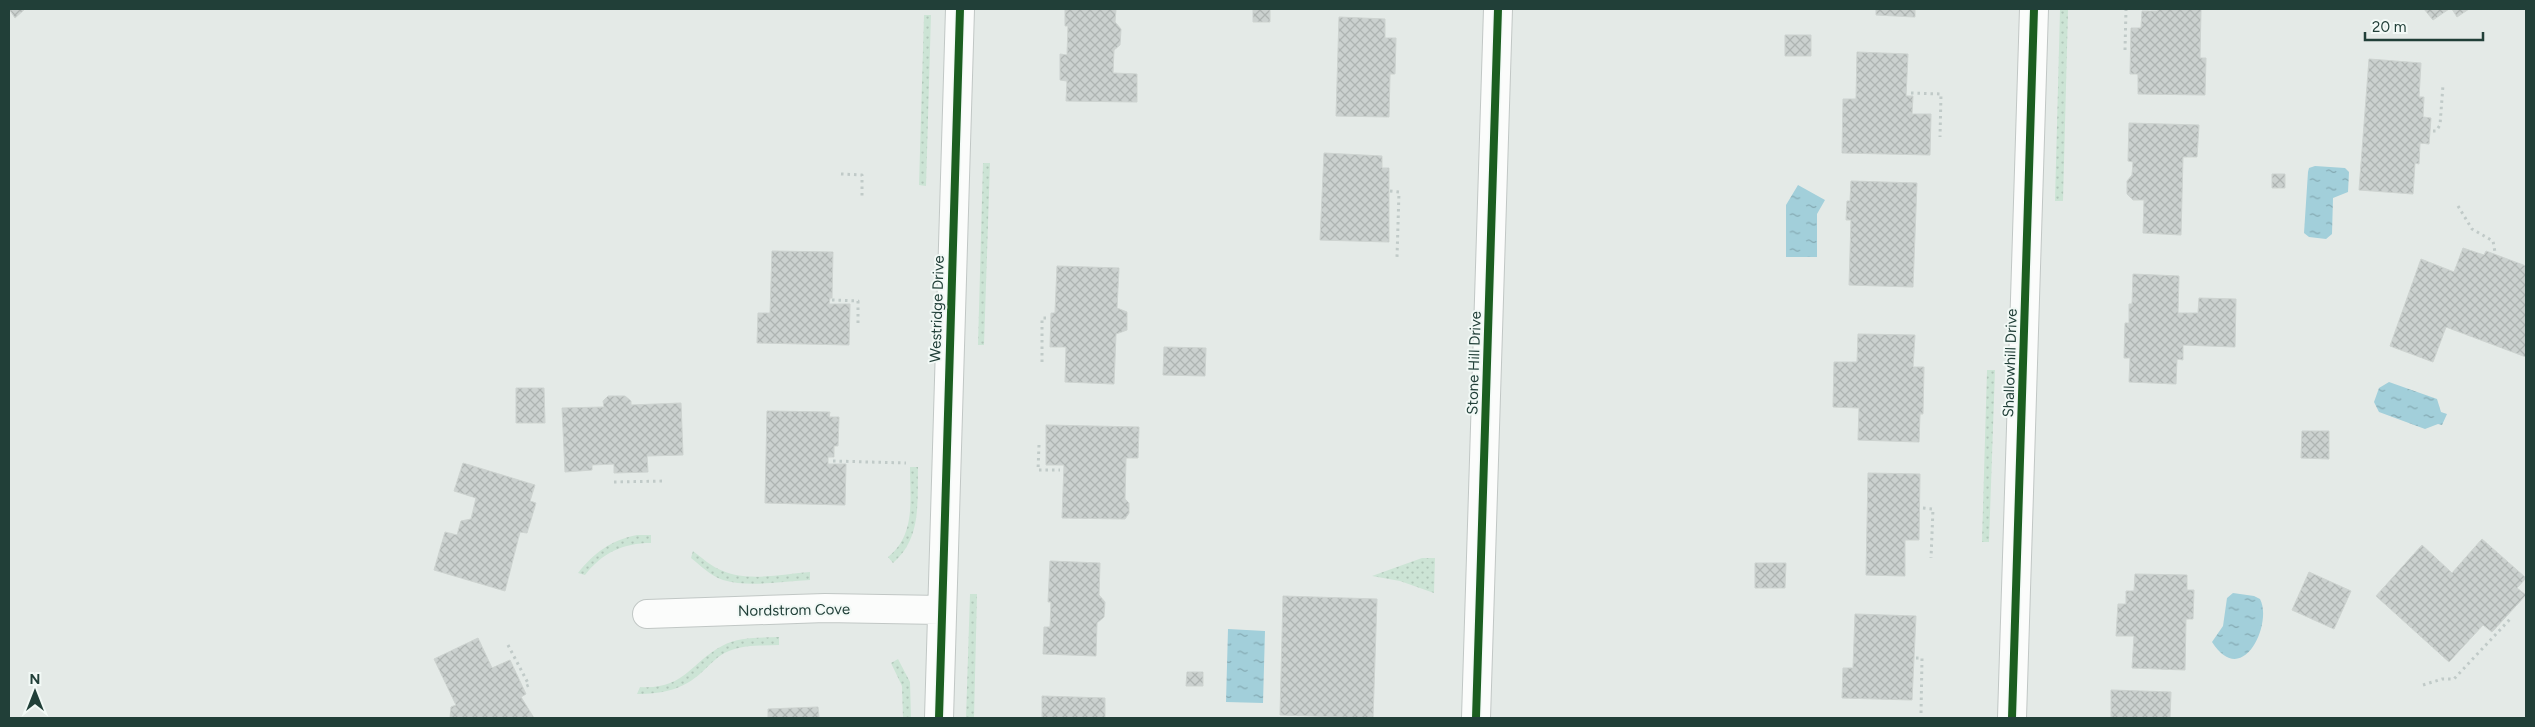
<svg xmlns="http://www.w3.org/2000/svg" width="2535" height="727" font-family="Figtree,sans-serif">
  <defs>
    <pattern id="grass-dots" width="8" height="8" patternUnits="userSpaceOnUse" patternTransform="scale(1.25)"><rect width="8" height="8" fill="#cce4d5"/><path d="M2 2h.1M6 6h.1" fill="none" stroke="#afc5b8" stroke-width="1.8" stroke-linecap="round"/></pattern>
    <pattern id="water-ripples" width="26" height="14" patternUnits="userSpaceOnUse" patternTransform="scale(1.25)"><rect width="26" height="14" fill="#a2cfda"/><path d="M2 4q2-2 4 0t4 0M15 11q2-2 4 0t4 0" fill="none" stroke="#84a9b2"/></pattern>
    <pattern id="building-cross-hatch" width="8" height="8" patternUnits="userSpaceOnUse" patternTransform="scale(1.25)"><rect width="8" height="8" fill="#cbd1cf"/><path d="M0 0l8 8M0 8l8-8" fill="none" stroke="#aeb4b2"/></pattern>
  </defs>
  <rect width="100%" height="100%" fill="#e4eae7"/>
  <path fill="url(#grass-dots)" d="M2060,10H2068L2063,201H2055Z
    M924,15H931L926,186L919,185Z
    M983,163H990L984,345H978Z
    M1987,370H1995L1989,542H1982Z
    M910,467H918C917,502 922,538 893,563L888,557C916,535 910,499 910,467Z
    M637,535H651V543C623,543 602,553 585,575L578,573C594,553 611,540 637,535Z
    M693,551C702,558 712,567 723,571C749,582 783,574 810,572V580C783,581 749,588 723,580C711,576 701,566 691,558Z
    M1422,558H1435L1434,593L1400,581L1372,576Z
    M970,594H977L974,718H966Z
    M779,637V645C763,646 745,644 729,651C718,655 710,665 702,672C683,690 662,694 637,694L640,687C684,690 690,663 722,646C739,636 760,638 779,637Z
    M898,659L910,682L911,718H903L902,686L891,663Z"/>
  <path fill="url(#water-ripples)" d="M2315,166L2345,168L2349,172L2348,192L2333,198L2332,234L2326,239L2309,237L2304,233L2308,172L2309,168Z
    M1798,185L1825,200L1817,214V257H1786V205Z
    M2389,382L2437,399L2441,412L2447,414L2442,425L2438,424L2425,429L2379,412L2374,402L2379,388Z
    M2233,593L2254,596L2260,599C2273,623 2243,690 2212,642L2223,626L2227,598Z
    M1228,629L1265,631L1263,703L1226,702Z"/>
  <path fill="url(#building-cross-hatch)" stroke="#cdd3d0" d="M9,9H25L15,18Z
    M1065,9H1116L1115,22L1121,29L1120,45L1114,50L1113,73L1137,74V102L1066,101L1067,81L1060,80V54L1067,55L1068,26H1065Z
    M1253,9H1270V22H1253Z
    M1876,9H1915V17L1876,15Z
    M2158,9H2201L2200,58H2206L2205,95L2138,94V74H2130L2131,28H2141L2142,11H2158Z
    M2424,9H2449L2433,20Z
    M2452,9H2469L2457,17Z
    M1339,17L1385,19V38H1396L1395,74H1390L1389,117L1336,116Z
    M1785,35H1811V56H1785Z
    M1857,52L1908,54L1906,96H1913L1912,114H1931L1930,155L1842,153L1843,99H1856Z
    M2369,59L2421,63L2419,97H2424L2423,117L2431,118L2429,144L2420,143L2419,164L2415,163L2413,194L2359,190Z
    M2129,123L2199,125L2197,157H2183L2181,235L2143,233L2144,200H2133L2127,194V181L2132,175L2133,162L2128,161Z
    M1324,153L1382,156V168H1389V242L1320,240Z
    M2272,174H2285V188H2272Z
    M1851,181L1917,183L1913,287L1849,285L1851,220H1846L1847,201H1850Z
    M2463,248L2484,255L2486,251L2526,266V357L2446,327L2433,362L2390,346L2421,259L2454,272Z
    M772,251L833,252L832,298H830L829,304H850L849,345L757,343L758,313H770Z
    M1057,266L1119,268L1117,308L1127,312V330L1116,334L1114,384L1065,382L1066,347H1050L1051,313H1055Z
    M2133,274L2179,276L2178,313H2198L2199,298L2236,299L2235,347L2183,345V360L2177,359L2176,384L2129,382L2130,358H2124L2125,323H2129V304H2132Z
    M1858,334L1915,335L1913,367H1924L1923,414H1920L1919,442L1858,440L1859,408L1833,407L1834,362H1857Z
    M1164,347L1206,348L1205,376L1163,375Z
    M516,388H544L545,423H516Z
    M608,396H625L631,401V405L681,403L683,455L647,456L648,472L614,473V464L592,465V470L565,472L562,408L604,407L603,401Z
    M767,411L830,412L829,417H839L838,446H834V457H828V464H846L845,505L765,503Z
    M1046,425L1139,427L1138,458H1126L1125,499L1129,503V513L1125,519L1062,518L1064,465H1046Z
    M2302,431H2329V459L2301,458Z
    M463,463L535,485L530,501L536,503L527,533L520,532L505,591L434,570L445,532L457,535L461,521L471,519L476,498L454,491Z
    M1868,473L1920,474L1919,540H1905V576L1866,575Z
    M2482,539L2526,578L2517,588L2526,595L2492,632L2483,625L2449,662L2376,596L2422,545L2452,573Z
    M1050,561L1100,563L1099,595L1105,602L1104,617L1097,623L1096,656L1043,654L1044,627H1050L1051,602H1048Z
    M1755,563H1786L1785,588H1755Z
    M2309,572L2351,591L2334,629L2292,610Z
    M2135,574L2187,575V590H2194L2193,619H2186L2185,670L2132,668L2134,636H2116L2118,604H2126V591H2134Z
    M1283,596L1377,599L1373,718L1280,715Z
    M1855,614L1916,616L1912,700L1842,698L1843,668H1853Z
    M478,638L492,668L510,660L526,694L521,697L534,718H450L451,707L456,705L434,659Z
    M1187,672H1203V686H1186Z
    M2111,690L2171,692L2170,718H2111Z
    M1042,696L1105,698V718H1042Z
    M818,707L819,718H768V709Z"/>
  <g fill="none" stroke-linecap="round" stroke-linejoin="round">
    <g stroke="#c1c7c5" stroke-width="30">
      <path id="minor" d="M647,614L825,608L941,610
        M939,718L960,9
        M1476,718L1498,9
        M2012,718L2034,9"/>
    </g>
    <path stroke="#c0cac8" stroke-width="3" stroke-dasharray="2.5 4" stroke-linecap="butt" d="M2125,50L2126,9
      M1911,93L1941,94L1940,137
      M2433,131H2436L2440,125L2443,85
      M841,174L862,175V199
      M1390,191L1399,192L1397,257
      M2458,206L2472,229L2493,241L2495,252
      M832,300L858,301V326
      M1042,362V318H1046
      M1039,445L1038,470H1060
      M833,461L906,463
      M614,482L666,481
      M1923,508L1933,509L1931,558
      M508,645L529,685L524,687
      M1916,658H1922L1921,714
      M2423,685L2442,679H2454L2512,617"/>
    <use href="#minor" stroke="#fbfcfb" stroke-width="28"/>
    <g stroke="#f2f9f6" stroke-width="11">
      <path id="cycleway" d="M939,718L960,9
        M1476,718L1498,9
        M2012,718L2034,9"/>
    </g>
    <use href="#cycleway" stroke="#1b5e20" stroke-width="8"/>
  </g>
  <g text-anchor="middle" stroke-width="4" stroke-linejoin="round" paint-order="stroke">
    <g font-size="15" fill="#213f38" stroke="#f2f9f6">
      <text transform="translate(937 309) rotate(-88)" y="5">Westridge Drive</text>
      <text transform="translate(1474 363) rotate(-88)" y="5">Stone Hill Drive</text>
      <text transform="translate(2010 363) rotate(-88)" y="5">Shallowhill Drive</text>
      <text transform="translate(794 610) rotate(-1)" y="5">Nordstrom Cove</text>
    </g>
  </g>
  <rect width="2535" height="727" fill="none" stroke="#213f38" stroke-width="20"/>
  <g transform="translate(35 692)" stroke="#f2f9f6" stroke-width="4" paint-order="stroke">
  <path d="M0-4L9 19L0 12L-9 19Z" fill="#213f38"/>
  <text y="-8" font-size="14" font-weight="bold" text-anchor="middle" fill="#213f38">N</text>
  </g>
  <path d="M2365 32v8h118v-8" fill="none" stroke="#213f38" stroke-width="2.5"/>
  <text x="2372" y="32" font-size="15" fill="#213f38" stroke="#f2f9f6" stroke-width="4" paint-order="stroke">20 m</text>
</svg>
